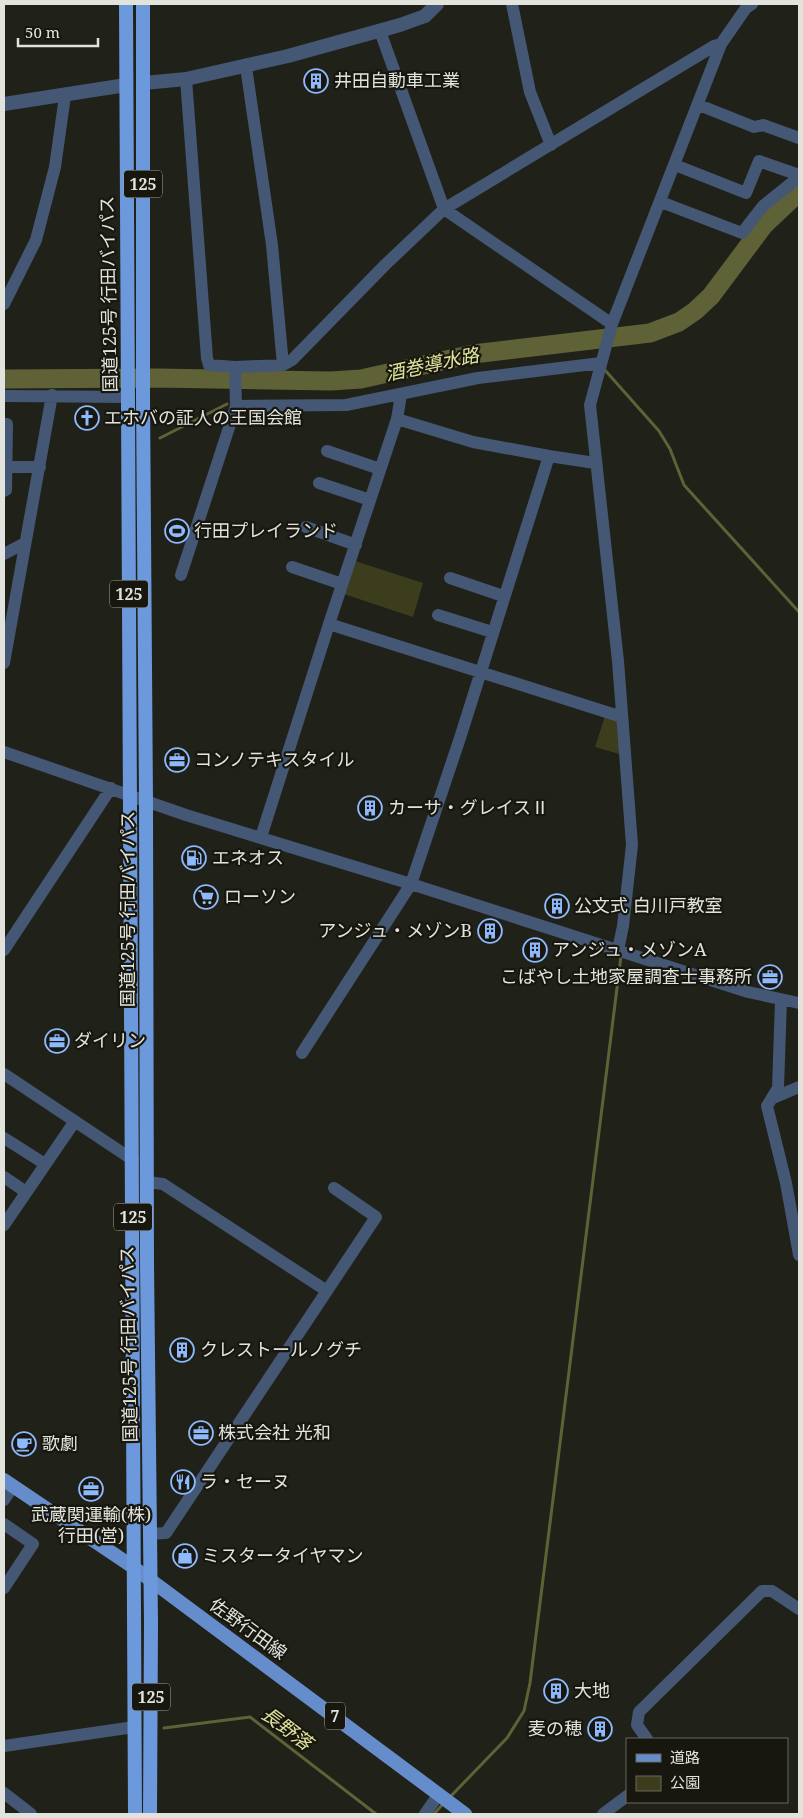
<svg xmlns="http://www.w3.org/2000/svg" width="803" height="1818" font-family="'Noto Serif','Noto Sans JP',serif">
  <rect width="100%" height="100%" fill="#202118"/>
  <path fill="#3c3d1c" d="M355,561L423,583L413,617L344,594Z
    M605,716L620,720L619,754L595,747Z"/>
  <g fill="none" stroke-linecap="round" stroke-linejoin="round">
    <path stroke="#5f6136" stroke-width="3" d="M604,369L659,431L670,449L684,485L799,612
      M160,438L227,404
      M164,1728L250,1717L376,1814
      M450,1797L507,1738L524,1711L530,1683L621,956
      M434,1814L443,1804"/>
    <path stroke="#5f6136" stroke-width="19" d="M4,379L158,378L331,381L361,379L473,354L650,333L679,322L695,311L711,296L764,225L799,192"/>
    <path stroke="#445775" stroke-width="12" d="M512,4L530,92L551,145
      M380,31L444,209L612,324
      M186,79L207,358L209,365L235,367
      M699,105L754,127L763,125L799,138
      M675,165L746,193L759,161L799,175
      M661,202L742,233L763,206L799,177
      M4,304L36,240L55,167L65,96
      M283,365L292,360L385,265L444,209L714,46L721,44
      M4,396L129,397
      M236,406L235,367L283,365L272,245L246,67
      M397,419L473,442L549,456
      M4,424H7L6,490L4,491
      M327,451L380,469
      M4,467H40
      M319,483L370,500
      M306,527L356,545
      M4,554L25,543
      M292,567L342,584
      M181,575L236,406L346,405L478,378L601,363
      M450,578L503,596
      M438,615L492,632
      M329,624L397,419L401,395
      M4,663L52,395
      M4,752L186,815L411,884L748,992L799,1003
      M261,837L329,624L622,717
      M4,950L111,788
      M618,950L623,926L632,845L618,661L590,405L612,324L721,44L746,8L752,4
      M781,1000L778,1088L767,1106L786,1183L799,1255
      M302,1053L411,884L460,738L549,456L595,463
      M4,1074L133,1160
      M773,1098L799,1087
      M4,1138L45,1164
      M4,1177L26,1192
      M147,1182L163,1184L327,1291
      M4,1225L75,1121
      M4,1500L13,1486
      M4,1524L33,1544L4,1588
      M150,1534L166,1533L376,1217L334,1188
      M647,1739L637,1725L639,1712L762,1591H772L799,1609
      M4,1746L134,1727
      M4,1793L31,1814
      M425,1814L439,1794
      M603,1814L627,1796"/>
    <path stroke="#445775" stroke-width="14" d="M144,83L186,79L288,56L400,25L425,16L437,4
      M4,104L126,85"/>
    <path stroke="#668dcb" stroke-width="14" d="M4,1480L133,1567L465,1814"/>
    <path stroke="#6c98dc" stroke-width="14" d="M126,4L135,1814
      M143,4V397L146,801L147,1264L151,1623L150,1814"/>
  </g>
  <defs>
    <g id="building-ring" transform="scale(1.25)"><circle r="9.5" fill="#17170f" stroke="#8eb9fd" stroke-width="1.5"/><path d="M-4-6H4V6H1V3H-1V6H-4ZM-2.5-4.3h1.7v1.8h-1.7ZM.8-4.3h1.7v1.8H.8ZM-2.5-1h1.7V.8h-1.7ZM.8-1h1.7V.8H.8Z" fill="#8eb9fd"/></g>
    <g id="church-ring" transform="scale(1.25)"><circle r="9.5" fill="#17170f" stroke="#8eb9fd" stroke-width="1.5"/><path d="M-1.2-6h2.4v3.5h3.3v2.4h-3.3V6h-2.4V-.1h-3.3v-2.4h3.3Z" fill="#8eb9fd"/></g>
    <g id="stadium-ring" transform="scale(1.25)"><circle r="9.5" fill="#17170f" stroke="#8eb9fd" stroke-width="1.5"/><path d="M0-5a6.5 5 0 1 0 0 10a6.5 5 0 1 0 0-10ZM-3.5-1.8h7v3.6h-7Z" fill="#8eb9fd"/></g>
    <g id="office-ring" transform="scale(1.25)"><circle r="9.5" fill="#17170f" stroke="#8eb9fd" stroke-width="1.5"/><path d="M-6-3h4V-5.5h4V-3h4V5H-6ZM-1-4.5V-3h2v-1.5ZM-6 0V1H6V0Z" fill="#8eb9fd"/></g>
    <g id="fuel-ring" transform="scale(1.25)"><circle r="9.5" fill="#17170f" stroke="#8eb9fd" stroke-width="1.5"/><path d="M-5.5-6h7V0h2V4h1.3V-2.5L3-4.5l.8-.8L6-3V5H2.5V1h-1V6h-7ZM-4.2-4.7v3.2H.2V-4.7Z" fill="#8eb9fd"/></g>
    <g id="supermarket-ring" transform="scale(1.25)"><circle r="9.5" fill="#17170f" stroke="#8eb9fd" stroke-width="1.5"/><path d="M-6-5.5h2.5l.6 2H6L4.5 2H-2.5L-4.4-4H-6ZM-1.5 3.2a1.3 1.3 0 1 0 .1 0ZM3 3.2a1.3 1.3 0 1 0 .1 0Z" fill="#8eb9fd"/></g>
    <g id="cafe-ring" transform="scale(1.25)"><circle r="9.5" fill="#17170f" stroke="#8eb9fd" stroke-width="1.5"/><path d="M-5.5-4.5H6V0H3Q3 3.5 0 3.5H-2.5Q-5.5 3.5-5.5 0ZM3-3.2v2h1.7v-2ZM-6 4.5H4V6H-6Z" fill="#8eb9fd"/></g>
    <g id="restaurant-ring" transform="scale(1.25)"><circle r="9.5" fill="#17170f" stroke="#8eb9fd" stroke-width="1.5"/><path d="M-5-6h1v4h1v-4h1v4h1v-4h1v5L-1.5 .5V6h-2V.5L-5-1ZM5-6V6H3V1.5H1.5Q1.5-4 5-6Z" fill="#8eb9fd"/></g>
    <g id="shop-ring" transform="scale(1.25)"><circle r="9.5" fill="#17170f" stroke="#8eb9fd" stroke-width="1.5"/><path d="M-5-2.5h2.3a2.7 3.5 0 0 1 5.4 0H5L5.5 6h-11ZM-1.5-2.5h3a1.5 2.3 0 0 0-3 0Z" fill="#8eb9fd"/></g>
  </defs>
  <g fill-rule="evenodd">
    <use href="#building-ring" x="316" y="81"/>
    <use href="#church-ring" x="87" y="418"/>
    <use href="#stadium-ring" x="177" y="531"/>
    <use href="#office-ring" x="177" y="760"/>
    <use href="#building-ring" x="370" y="808"/>
    <use href="#fuel-ring" x="194" y="858"/>
    <use href="#supermarket-ring" x="206" y="897"/>
    <use href="#building-ring" x="557" y="906"/>
    <use href="#building-ring" x="490" y="931"/>
    <use href="#building-ring" x="535" y="950"/>
    <use href="#office-ring" x="770" y="977"/>
    <use href="#office-ring" x="57" y="1041"/>
    <use href="#building-ring" x="182" y="1350"/>
    <use href="#office-ring" x="201" y="1433"/>
    <use href="#cafe-ring" x="24" y="1444"/>
    <use href="#restaurant-ring" x="183" y="1482"/>
    <use href="#office-ring" x="91" y="1489"/>
    <use href="#shop-ring" x="185" y="1556"/>
    <use href="#building-ring" x="556" y="1691"/>
    <use href="#building-ring" x="600" y="1729"/>
  </g>
  <g text-anchor="middle" stroke-width="4.5" stroke-linejoin="round" paint-order="stroke">
    <g fill="#17170f" stroke="#a5a69f" stroke-width="1">
      <rect x="124" y="170.5" width="38" height="27" rx="4"/>
      <rect x="110" y="580.5" width="38" height="27" rx="4"/>
      <rect x="114" y="1203.5" width="38" height="27" rx="4"/>
      <rect x="132" y="1683.5" width="38" height="27" rx="4"/>
      <rect x="325" y="1702.5" width="20" height="27" rx="4"/>
    </g>
    <g font-size="16" font-weight="bold" fill="#e2e3dd">
      <text x="143" y="190">125</text>
      <text x="129" y="600">125</text>
      <text x="133" y="1223">125</text>
      <text x="151" y="1703">125</text>
      <text x="335" y="1722">7</text>
    </g>
    <g font-size="18" fill="#e2e3dd" stroke="#17170f" text-anchor="start">
      <text x="334" y="87">井田自動車工業</text>
      <text x="104" y="424">エホバの証人の王国会館</text>
      <text x="194" y="537">行田プレイランド</text>
      <text x="194" y="766">コンノテキスタイル</text>
      <text x="388" y="814">カーサ・グレイスⅡ</text>
      <text x="212" y="864">エネオス</text>
      <text x="224" y="903">ローソン</text>
      <text x="574" y="912">公文式 白川戸教室</text>
      <text x="472" y="937" text-anchor="end">アンジュ・メゾンB</text>
      <text x="552" y="956">アンジュ・メゾンA</text>
      <text x="752" y="983" text-anchor="end">こばやし土地家屋調査士事務所</text>
      <text x="74" y="1047">ダイリン</text>
      <text x="200" y="1356">クレストールノグチ</text>
      <text x="218" y="1439">株式会社 光和</text>
      <text x="42" y="1450">歌劇</text>
      <text x="200" y="1488">ラ・セーヌ</text>
      <text x="91" y="1521" text-anchor="middle">武蔵関運輸(株)<tspan x="91" dy="21">行田(営)</tspan></text>
      <text x="202" y="1562">ミスタータイヤマン</text>
      <text x="574" y="1697">大地</text>
      <text x="582" y="1735" text-anchor="end">麦の穂</text>
    </g>
    <g font-size="18" fill="#e2e3dd" stroke="#17170f">
      <text transform="translate(109 294) rotate(-91)" y="6">国道125号 行田バイパス</text>
      <text transform="translate(128 909) rotate(-90)" y="6">国道125号 行田バイパス</text>
      <text transform="translate(129 1344) rotate(-91)" y="6">国道125号 行田バイパス</text>
      <text transform="translate(248 1629) rotate(36)" y="6">佐野行田線</text>
    </g>
    <g font-size="19" font-style="italic" fill="#e0e39c" stroke="#17170f">
      <text transform="translate(432 364) rotate(-12)" y="7">酒巻導水路</text>
      <text transform="translate(287 1728) rotate(37)" y="7">長野落</text>
    </g>
  </g>
  <rect width="803" height="1818" fill="none" stroke="#e2e3dd" stroke-width="10"/>
  <rect x="626" y="1738" width="162" height="65" fill="#17170f" stroke="#686961"/>
  <rect x="636" y="1754" width="25" height="8" fill="#668dcb" stroke="#686961"/>
  <text x="670" y="1763" font-size="15" fill="#e2e3dd">道路</text>
  <rect x="636" y="1776" width="25" height="15" fill="#3c3d1c" stroke="#686961"/>
  <text x="670" y="1788" font-size="15" fill="#e2e3dd">公園</text>
  <path d="M18 38v8h80v-8" fill="none" stroke="#e2e3dd" stroke-width="2.5"/>
  <text x="25" y="38" font-size="15" fill="#e2e3dd" stroke="#17170f" stroke-width="4" paint-order="stroke">50 m</text>
</svg>
